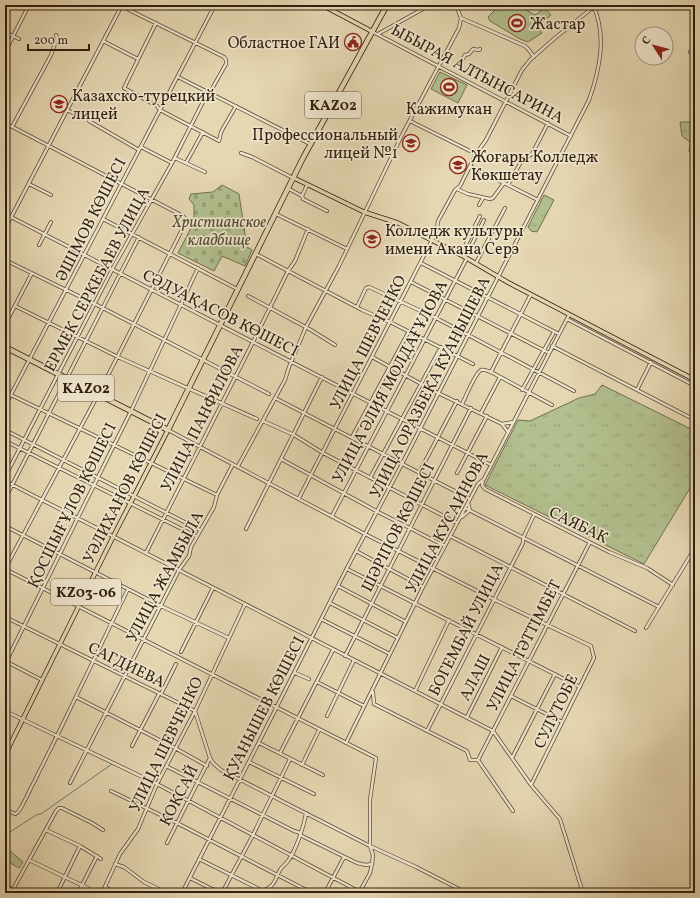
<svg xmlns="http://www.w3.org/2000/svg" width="700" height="898" font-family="Vollkorn,serif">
  <defs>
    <pattern id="grass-tufts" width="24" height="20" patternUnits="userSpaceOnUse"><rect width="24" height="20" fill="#b2bf8e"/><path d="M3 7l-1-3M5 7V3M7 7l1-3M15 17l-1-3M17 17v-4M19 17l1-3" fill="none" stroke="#99a479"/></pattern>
    <pattern id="wetland-marsh" width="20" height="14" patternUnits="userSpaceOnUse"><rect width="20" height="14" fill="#b2bf8e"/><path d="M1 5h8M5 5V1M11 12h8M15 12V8" fill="none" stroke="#99a479"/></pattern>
    <pattern id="cemetery-stones" width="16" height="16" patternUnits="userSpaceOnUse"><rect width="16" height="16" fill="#b2bf8e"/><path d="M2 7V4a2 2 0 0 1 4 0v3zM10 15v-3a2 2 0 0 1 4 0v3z" fill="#99a479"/></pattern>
  </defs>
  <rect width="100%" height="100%" fill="#e5d7b2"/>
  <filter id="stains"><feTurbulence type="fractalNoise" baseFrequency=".005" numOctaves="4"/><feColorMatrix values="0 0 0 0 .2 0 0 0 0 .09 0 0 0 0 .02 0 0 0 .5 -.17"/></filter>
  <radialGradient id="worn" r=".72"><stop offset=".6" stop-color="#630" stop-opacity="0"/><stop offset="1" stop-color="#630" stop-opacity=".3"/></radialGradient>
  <path fill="url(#grass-tufts)" stroke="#706f4f" d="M544,195L554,200L537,232L531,231L528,227Z
    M602,385L695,431V480L644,564L485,485L518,420L530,421L579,398L595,394Z"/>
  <path fill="url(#wetland-marsh)" stroke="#706f4f" d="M680,122H695V154L689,152L690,142L682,136Z"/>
  <path fill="url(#cemetery-stones)" stroke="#706f4f" d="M222,185L239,194L247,247L252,250L245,266L222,256L214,271L178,253L194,222V205L189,199L191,194L213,192Z"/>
  <path fill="#b2bf8e" stroke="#706f4f" d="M500,5H517L535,15L545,8L551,15L537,26L542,33L528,42L520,39L490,21L488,17Z
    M440,72L467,85L458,103L431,89Z
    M10,851L23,862L19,868L5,860V852L8,853Z"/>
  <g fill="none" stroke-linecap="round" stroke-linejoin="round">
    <path stroke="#6d7c6b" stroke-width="1" d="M5,836L13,830L38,814H41L112,764"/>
    <g stroke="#5c4d38" stroke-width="4">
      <path id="minor" d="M119,5L224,57L226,60V64L213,87L211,93
        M456,5L461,18L525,46L529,50L534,57
        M156,23L124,88L157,106L160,110L219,141L221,132L236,106
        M5,32L19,39
        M373,32L571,136
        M378,34L430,5
        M103,41L138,59
        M5,52L29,5
        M690,52L695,51
        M458,67L465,55L469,54L473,49L479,50L480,49
        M178,77L310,144
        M67,110L83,118
        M89,121L139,150
        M410,121L476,154
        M5,123L183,216L186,220V222L100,391L5,569
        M12,127L51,55L57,38L56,35
        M141,147L172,163
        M241,153L252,157L293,178
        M175,158L205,172
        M186,163L203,132
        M470,166L538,200
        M29,184L51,195
        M307,185L302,196L303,199L327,211
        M508,185L522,160L532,154L548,123
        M289,189L302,196
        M457,189L468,194L490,199L493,198L504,183
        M479,205L483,198
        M276,214L347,249
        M11,217L491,465
        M103,219L237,289
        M5,229L122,5
        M39,245L51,222
        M465,251L471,246L484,220
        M256,254L362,310L390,322L473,364
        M463,256L466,244L480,216
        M5,260L95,304L269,394
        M421,263L559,334
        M476,263L505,208
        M411,282L549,353
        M248,296L311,330L335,345
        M15,306L118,357L257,419
        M357,307L366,288L369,287L436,318L574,391
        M567,319L695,386
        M7,321L32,273
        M552,346L695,420
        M372,357L436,392L502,424L508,432
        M491,372L531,294
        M522,390L554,332
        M637,390L651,362
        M11,395L217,495
        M275,398L470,499
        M462,404C466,397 475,373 481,370C484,369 488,371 491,372L552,405
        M5,406L215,5
        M481,413L500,377
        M263,421L294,435L323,453L457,523
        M502,424L513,422
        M5,430L200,530
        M168,430L365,534L493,599L591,646L594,658L531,785
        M352,437L409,331
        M5,441L196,536
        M281,459L380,513L445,546
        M238,466L285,380L289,367L306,327L339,266L402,135L459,28L461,18
        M419,473L457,401
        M457,473L487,416
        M5,477L114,266L172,163L208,92
        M370,478L441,347
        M483,480L482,485L485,489L609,552L647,568L673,585
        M5,481L493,731L531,785L560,819L583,893
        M299,498L432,240L437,229L438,221L455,190L460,186L476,154L486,140L522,70L530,60L555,38L596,5
        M5,499L139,237
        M465,508L659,607
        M332,516L467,258
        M462,517L470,510L468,503
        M5,526L161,606L229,638
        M246,529L322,377
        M450,536L635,631
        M356,551L423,587
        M146,553L253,342L288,271L295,261L308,229
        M5,569L376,758L370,800V846L373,855L372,864L370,873L359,893
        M347,569L580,687
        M338,586L406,622
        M330,603L398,638
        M5,617L195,711L210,758L213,763L221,770L370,846L416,867L467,893
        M321,619L390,654
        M646,628L695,548
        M181,652L213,588
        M345,656L471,408
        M5,661L42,680
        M5,664L131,411L198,268
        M295,673L309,679
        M317,682L364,706
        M415,691L449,620
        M373,692L374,704L467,751L470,760H478L513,811
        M161,694L176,664
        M511,696L562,722
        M76,697L175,748L207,766
        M5,711L157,784L360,892
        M327,716L354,660
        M467,717L502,647
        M427,731L523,543V538L534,515
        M259,743L323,775
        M346,743L423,587L478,484L484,479L569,315
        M132,746L159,694
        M280,753L333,650
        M512,758L555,674
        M478,760L590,542
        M249,762L314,794
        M302,765L319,730
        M166,766L294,831L301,833
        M70,783L179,570L189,556L191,547L214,507L217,495L233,464
        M111,791L177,823L312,893
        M5,809L15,814L18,812L22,806L57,736L128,589
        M46,830L80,846L101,859
        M300,835L357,863L366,865L372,864
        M167,843L210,758
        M199,859L263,891
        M29,860L98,893
        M115,864L124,867L144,882L167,893
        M190,878L220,893
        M105,887L116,893
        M269,888L271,893
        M263,891C276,885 274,881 280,870C282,866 286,864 288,861C296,850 304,826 306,813
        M11,893L56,811L59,808H62L92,823L103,830
        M57,893L80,846
        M78,893L97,856
        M102,893L120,854L138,829L157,784L195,711L245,604
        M182,893L262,736L347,568L402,464L589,100C600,69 607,35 593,5
        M222,893L253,835L290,759
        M325,893L344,857"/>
    </g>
    <g stroke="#2f1f10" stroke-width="5">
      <path id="major" d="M322,5L373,32
        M294,178L364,212L398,223L463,256L509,283L695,380
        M5,755L113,537L168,430
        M5,886L18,893"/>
    </g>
    <g stroke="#2f1f10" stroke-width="6">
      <path id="highway" d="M5,347L168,430L303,158L387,5"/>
    </g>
    <use href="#minor" stroke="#eee5cd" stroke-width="2.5"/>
    <use href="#major" stroke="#e5d7b2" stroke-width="3.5"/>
    <use href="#highway" stroke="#e5d7b2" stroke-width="4.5"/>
  </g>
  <defs>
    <g id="stadium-ring" transform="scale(0.9)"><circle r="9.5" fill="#eee5cd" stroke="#8f2418" stroke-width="1.5"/><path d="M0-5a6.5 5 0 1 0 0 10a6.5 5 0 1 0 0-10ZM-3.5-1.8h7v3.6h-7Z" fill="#8f2418"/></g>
    <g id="civic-ring" transform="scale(0.9)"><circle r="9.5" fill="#eee5cd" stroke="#8f2418" stroke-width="1.5"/><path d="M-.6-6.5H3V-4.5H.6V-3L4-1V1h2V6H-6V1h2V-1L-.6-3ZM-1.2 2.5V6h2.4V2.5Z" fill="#8f2418"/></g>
    <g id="university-ring" transform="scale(0.9)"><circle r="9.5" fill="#eee5cd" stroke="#8f2418" stroke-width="1.5"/><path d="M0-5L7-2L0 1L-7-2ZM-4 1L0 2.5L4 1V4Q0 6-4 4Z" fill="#8f2418"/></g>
  </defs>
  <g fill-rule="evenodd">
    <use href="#stadium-ring" x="517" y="23"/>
    <use href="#civic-ring" x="353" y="42"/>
    <use href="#stadium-ring" x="449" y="87"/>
    <use href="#university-ring" x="59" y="104"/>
    <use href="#university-ring" x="411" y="143"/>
    <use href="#university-ring" x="458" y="165"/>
    <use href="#university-ring" x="372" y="239"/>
  </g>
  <g text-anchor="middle" stroke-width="3.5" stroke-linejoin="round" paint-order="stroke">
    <g fill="#eee5cd" stroke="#685a49" stroke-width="1">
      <rect x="305" y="92" width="56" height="26" rx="3"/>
      <rect x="58" y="375" width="56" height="26" rx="3"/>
      <rect x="51" y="579" width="70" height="26" rx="3"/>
    </g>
    <g font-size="15" font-weight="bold" fill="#2f1f10">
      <text x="333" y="110">KАZ02</text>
      <text x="86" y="393">KАZ02</text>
      <text x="86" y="597">KZ03-06</text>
    </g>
    <g font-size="16" fill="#2f1f10" stroke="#eee5cd" text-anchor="start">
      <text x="530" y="29">Жастар</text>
      <text x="340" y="48" text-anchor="end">Областное ГАИ</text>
      <text x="72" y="101">Казахско-турецкий<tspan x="72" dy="18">лицей</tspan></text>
      <text x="449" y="114" text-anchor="middle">Кажимукан</text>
      <text x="398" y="140" text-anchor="end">Профессиональный<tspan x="398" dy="18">лицей №1</tspan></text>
      <text x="471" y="162">Жоғары Колледж<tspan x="471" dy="18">Көкшетау</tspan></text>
      <text x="385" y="236">Колледж культуры<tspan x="385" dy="18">имени Акана Серэ</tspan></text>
    </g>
    <g font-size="16" fill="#2f1f10" stroke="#eee5cd">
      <text transform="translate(478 73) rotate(28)" y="6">ЫБЫРАЯ АЛТЫНСАРИНА</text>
      <text transform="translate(90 219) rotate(-63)" y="6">ӘШІМОВ КӨШЕСІ</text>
      <text transform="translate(96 279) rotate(-62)" y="6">ЕРМЕК СЕРКЕБАЕВ УЛИЦА</text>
      <text transform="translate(221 312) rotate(27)" y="6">СӘДУАҚАСОВ КӨШЕСІ</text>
      <text transform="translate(367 342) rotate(-63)" y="6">УЛИЦА ШЕВЧЕНКО</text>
      <text transform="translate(389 381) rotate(-62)" y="6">УЛИЦА ӘЛИЯ МОЛДАҒҰЛОВА</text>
      <text transform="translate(429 387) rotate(-63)" y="6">УЛИЦА ОРАЗБЕКА КУАНЫШЕВА</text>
      <text transform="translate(201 418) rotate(-63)" y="6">УЛИЦА ПАНФИЛОВА</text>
      <text transform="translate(124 488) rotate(-63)" y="6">УӘЛИХАНОВ КӨШЕСІ</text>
      <text transform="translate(71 505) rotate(-64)" y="6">ҚОСШЫҒҰЛОВ КӨШЕСІ</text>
      <text transform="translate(446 522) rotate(-62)" y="6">УЛИЦА КУСАИНОВА</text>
      <text transform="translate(579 524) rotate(26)" y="6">САЯБАК</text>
      <text transform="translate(397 527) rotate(-63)" y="6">ШӘРІПОВ КӨШЕСІ</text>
      <text transform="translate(164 576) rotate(-62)" y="6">УЛИЦА ЖАМБЫЛА</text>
      <text transform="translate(465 629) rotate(-63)" y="6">БОГЕМБАЙ УЛИЦА</text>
      <text transform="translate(523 645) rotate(-63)" y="6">УЛИЦА ТӘТТІМБЕТ</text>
      <text transform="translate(127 664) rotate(26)" y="6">САГДИЕВА</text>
      <text transform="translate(474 677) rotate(-63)" y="6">АЛАШ</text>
      <text transform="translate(263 708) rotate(-63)" y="6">ҚУАНЫШЕВ КӨШЕСІ</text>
      <text transform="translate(555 711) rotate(-64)" y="6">СУЛУТОБЕ</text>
      <text transform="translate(165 744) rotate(-64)" y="6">УЛИЦА ШЕВЧЕНКО</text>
      <text transform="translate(178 795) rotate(-63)" y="6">КОКСАЙ</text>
    </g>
    <g font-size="16" font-style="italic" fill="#564f36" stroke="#eee5cd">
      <text x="219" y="227">Христианское<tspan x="219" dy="18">кладбище</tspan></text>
    </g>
  </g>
  <rect width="700" height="898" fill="none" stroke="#e5d7b2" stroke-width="20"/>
  <rect x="6" y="6" width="688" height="886" fill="none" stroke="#2f1f10" stroke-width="2"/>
  <rect x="10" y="10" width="680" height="878" fill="none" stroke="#2f1f10"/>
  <g transform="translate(654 46) rotate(306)"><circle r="19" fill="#eee5cd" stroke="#a29681"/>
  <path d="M0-3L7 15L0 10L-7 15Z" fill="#8f2418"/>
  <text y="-6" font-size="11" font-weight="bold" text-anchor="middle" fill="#2f1f10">С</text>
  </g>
  <path d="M28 44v6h61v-6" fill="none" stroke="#2f1f10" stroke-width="2"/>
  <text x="34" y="44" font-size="12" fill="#2f1f10" stroke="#eee5cd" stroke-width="3" paint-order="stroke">200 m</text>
  <rect width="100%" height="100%" filter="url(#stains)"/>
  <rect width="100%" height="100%" fill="url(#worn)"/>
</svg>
